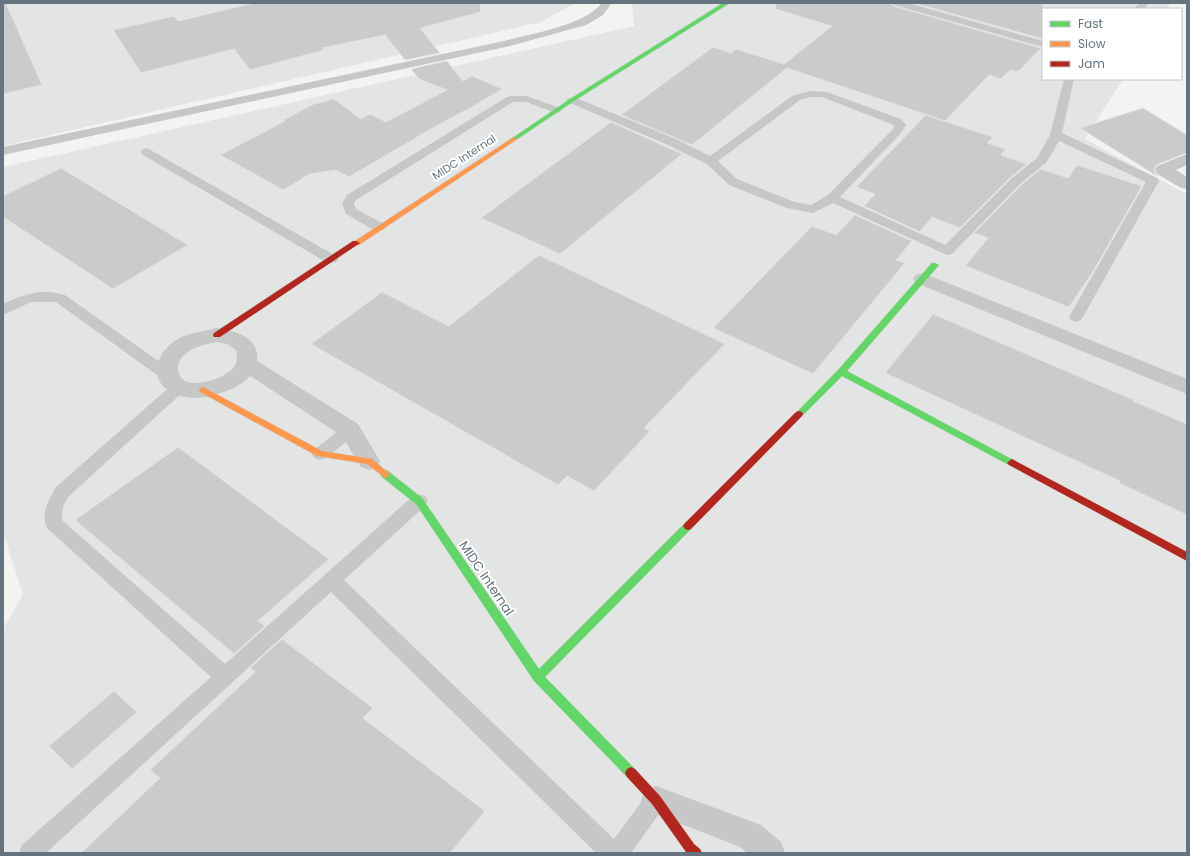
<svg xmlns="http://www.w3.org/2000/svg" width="1190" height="856" font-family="Poppins,sans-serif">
  <rect width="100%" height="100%" fill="#f3f3f2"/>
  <path fill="#e3e5e5" d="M3,3H575L541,22L3,146Z
    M632,3H1171L1167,9H1043V79H1123L1085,139L1187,194V853H3V629L23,595L3,532V167L634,26Z"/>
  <path fill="#cacbcc" stroke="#e2e2e2" d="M3,3H6L42,85L3,94Z
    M254,3H480L481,12L420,28L440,53L405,60L385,35L322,48L324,50L250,70L234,49L141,73L113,30L174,16L178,21Z
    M776,3H890L894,6L1041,48L1018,72L1010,70L1001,79L989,75L945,121L787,68L692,145L621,115L713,47L731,53L736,49L784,64L832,26L775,9Z
    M914,3H1043V39Z
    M447,61L463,81L472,76L503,89L480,102L481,103H479L429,130L349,177L336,170L310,174L283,190L220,155L285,121L283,120L314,104L334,99L361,119L370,114L386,122L447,90L419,79L411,69Z
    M1143,108L1187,135V153L1156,165L1154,171L1157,176L1080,128Z
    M926,115L993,137L987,143L1006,149L1001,155L1027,164L1012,176L960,228L932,217L920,232L864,206L875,194L856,187Z
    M611,122L682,154L560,254L481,218Z
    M1077,165L1142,186L1094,270L1069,307L965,266L988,238L974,233L1022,184L1041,169L1068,178Z
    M61,168L188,245L113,289L3,217V196Z
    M855,215L912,241L896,260L905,263L813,374L713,328L812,226L836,235Z
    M539,255L725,344L644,428L650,431L594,491L567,476L558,485L311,344L382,292L449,326Z
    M933,314L1134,400L1133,401L1187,424V515L1119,483L1120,481L885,373Z
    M178,447L329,559L258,621L265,626L234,654L75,520Z
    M282,639L373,708L363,718L485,811L450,853H81L160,778L150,770L255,672L250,668Z
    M114,691L137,712L72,769L49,746Z"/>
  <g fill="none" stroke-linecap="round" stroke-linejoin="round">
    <g stroke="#d0d1d1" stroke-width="1">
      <path id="fast" d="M723,3H730L574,101L516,140H512L511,139L570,99Z
        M932,263H935L939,265L847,371L1015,461L1017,463L1015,465H1009L842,376L802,416L799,417L795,414L838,370Z
        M385,470L388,471L422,498L539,669L685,523L688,522L691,523L693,526L691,529L545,677L635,769L637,773L635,777L631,779L627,777L534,681L416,504L382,477L380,474L382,471Z"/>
    </g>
    <g stroke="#d0d1d1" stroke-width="1">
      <path id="slow" d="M514,137L517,139L516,140L359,245H356L352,243Z
        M203,387L322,451L372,459L390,474L388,477L385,478L367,464L317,456L200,392L199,390L200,388Z"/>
    </g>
    <g stroke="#d0d1d1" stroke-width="1">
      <path id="jam" d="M353,241H356L360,243L220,337H214L213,335L214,333Z
        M799,411L802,412L803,414L802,416L691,529L688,530L685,529L683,526L685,523L796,412Z
        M1012,459L1187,552V561L1009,465L1007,463L1009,461Z
        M631,767L635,769L660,796L694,844L700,849L702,853L686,852L652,804L627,777L625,773L627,769Z"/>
    </g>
    <path fill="#c6c8c8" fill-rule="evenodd" d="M602,3H612L603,15L586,25L510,46L3,155V147L504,41C533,33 583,26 602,3Z
      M892,3H908L1043,41V47L894,5Z
      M1139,3H1149L1144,9H1134Z
      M1064,79H1074L1062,133L1157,178L1159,181L1083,317L1081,320L1076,322L1071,320L1069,317L1146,182L1059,141L1046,163L1021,183L952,254L947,255L833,203L813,213L787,208L729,185L707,164L668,145L568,102L566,100L568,98H576L676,139L710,156L792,96L810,91L827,92L901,119L906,125L902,132L840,197L945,245L1013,177L1037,158L1050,135ZM811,97H822L894,125L893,129L828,195L811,205L795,202L737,179L718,161L800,100Z
      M511,96H527L560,108L562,110L560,112L556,113L526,102H513L356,200L354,204L356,209L384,224L386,227L384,230H374L346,214L342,204L347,195L507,97Z
      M147,148L336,256L338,259L336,262L331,263L326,262L143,155L141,152L143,149Z
      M37,292H51L65,295L171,370L174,374L171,378L166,379L161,378L56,302H31L3,315V304L19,297Z
      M178,383L183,384L186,388L183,392L68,497L63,507L62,520L225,664L413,496L419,494L425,496L428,501L425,506L344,580L614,839L648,793L656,789L664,793L667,800L664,807L631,853H596L331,592L46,853H19L22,845L211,677L47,528C40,514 49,500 56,487L173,384Z
      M350,424L356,426L358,430L356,434L326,458L320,460L314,458L312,454L314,450L344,426Z"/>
    <path fill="#c6c8c8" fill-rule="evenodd" d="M1187,154V165L1176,170L1187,177V189L1181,188L1157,174L1155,170L1157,166Z
      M923,273L1187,379V394L916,283L913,279L916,275Z
      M217,328C236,331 260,337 257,361L358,424L380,461L377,467L369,470L361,467L342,436L250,376C242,385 232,389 221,393C209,396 198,400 185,397C145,390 151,350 184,336C194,332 206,331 217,328ZM217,342L227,344L236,350C237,354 238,360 235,365C229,377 201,386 188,382C182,380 178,376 178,369C178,350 202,345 217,342Z
      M656,786L761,825L781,842L785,853H747L740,847L646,810L641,800L646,790Z"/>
    <use href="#fast" fill="#63d668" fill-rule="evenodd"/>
    <use href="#slow" fill="#ff974d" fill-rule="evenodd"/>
    <use href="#jam" fill="#b3261e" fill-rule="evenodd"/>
  </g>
  <g text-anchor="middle" stroke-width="4" stroke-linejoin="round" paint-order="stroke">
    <g font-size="11" fill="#66747f" stroke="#fff">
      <text transform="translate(464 157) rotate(-33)" y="4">MIDC Internal</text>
    </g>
    <g font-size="13" fill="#66747f" stroke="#fff">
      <text transform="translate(487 578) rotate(56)" y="5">MIDC Internal</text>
    </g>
  </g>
  <rect width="1190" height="856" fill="none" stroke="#66747f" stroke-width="8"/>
  <rect x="1042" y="8" width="140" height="72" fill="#ffffff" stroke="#c2c7cc"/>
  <rect x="1050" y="21" width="20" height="6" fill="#63d668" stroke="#c2c7cc"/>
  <text x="1078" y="28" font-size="12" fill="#66747f">Fast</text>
  <rect x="1050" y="41" width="20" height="6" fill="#ff974d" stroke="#c2c7cc"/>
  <text x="1078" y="48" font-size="12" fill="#66747f">Slow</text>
  <rect x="1050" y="61" width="20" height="6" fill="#b3261e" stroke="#c2c7cc"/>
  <text x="1078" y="68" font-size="12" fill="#66747f">Jam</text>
</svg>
